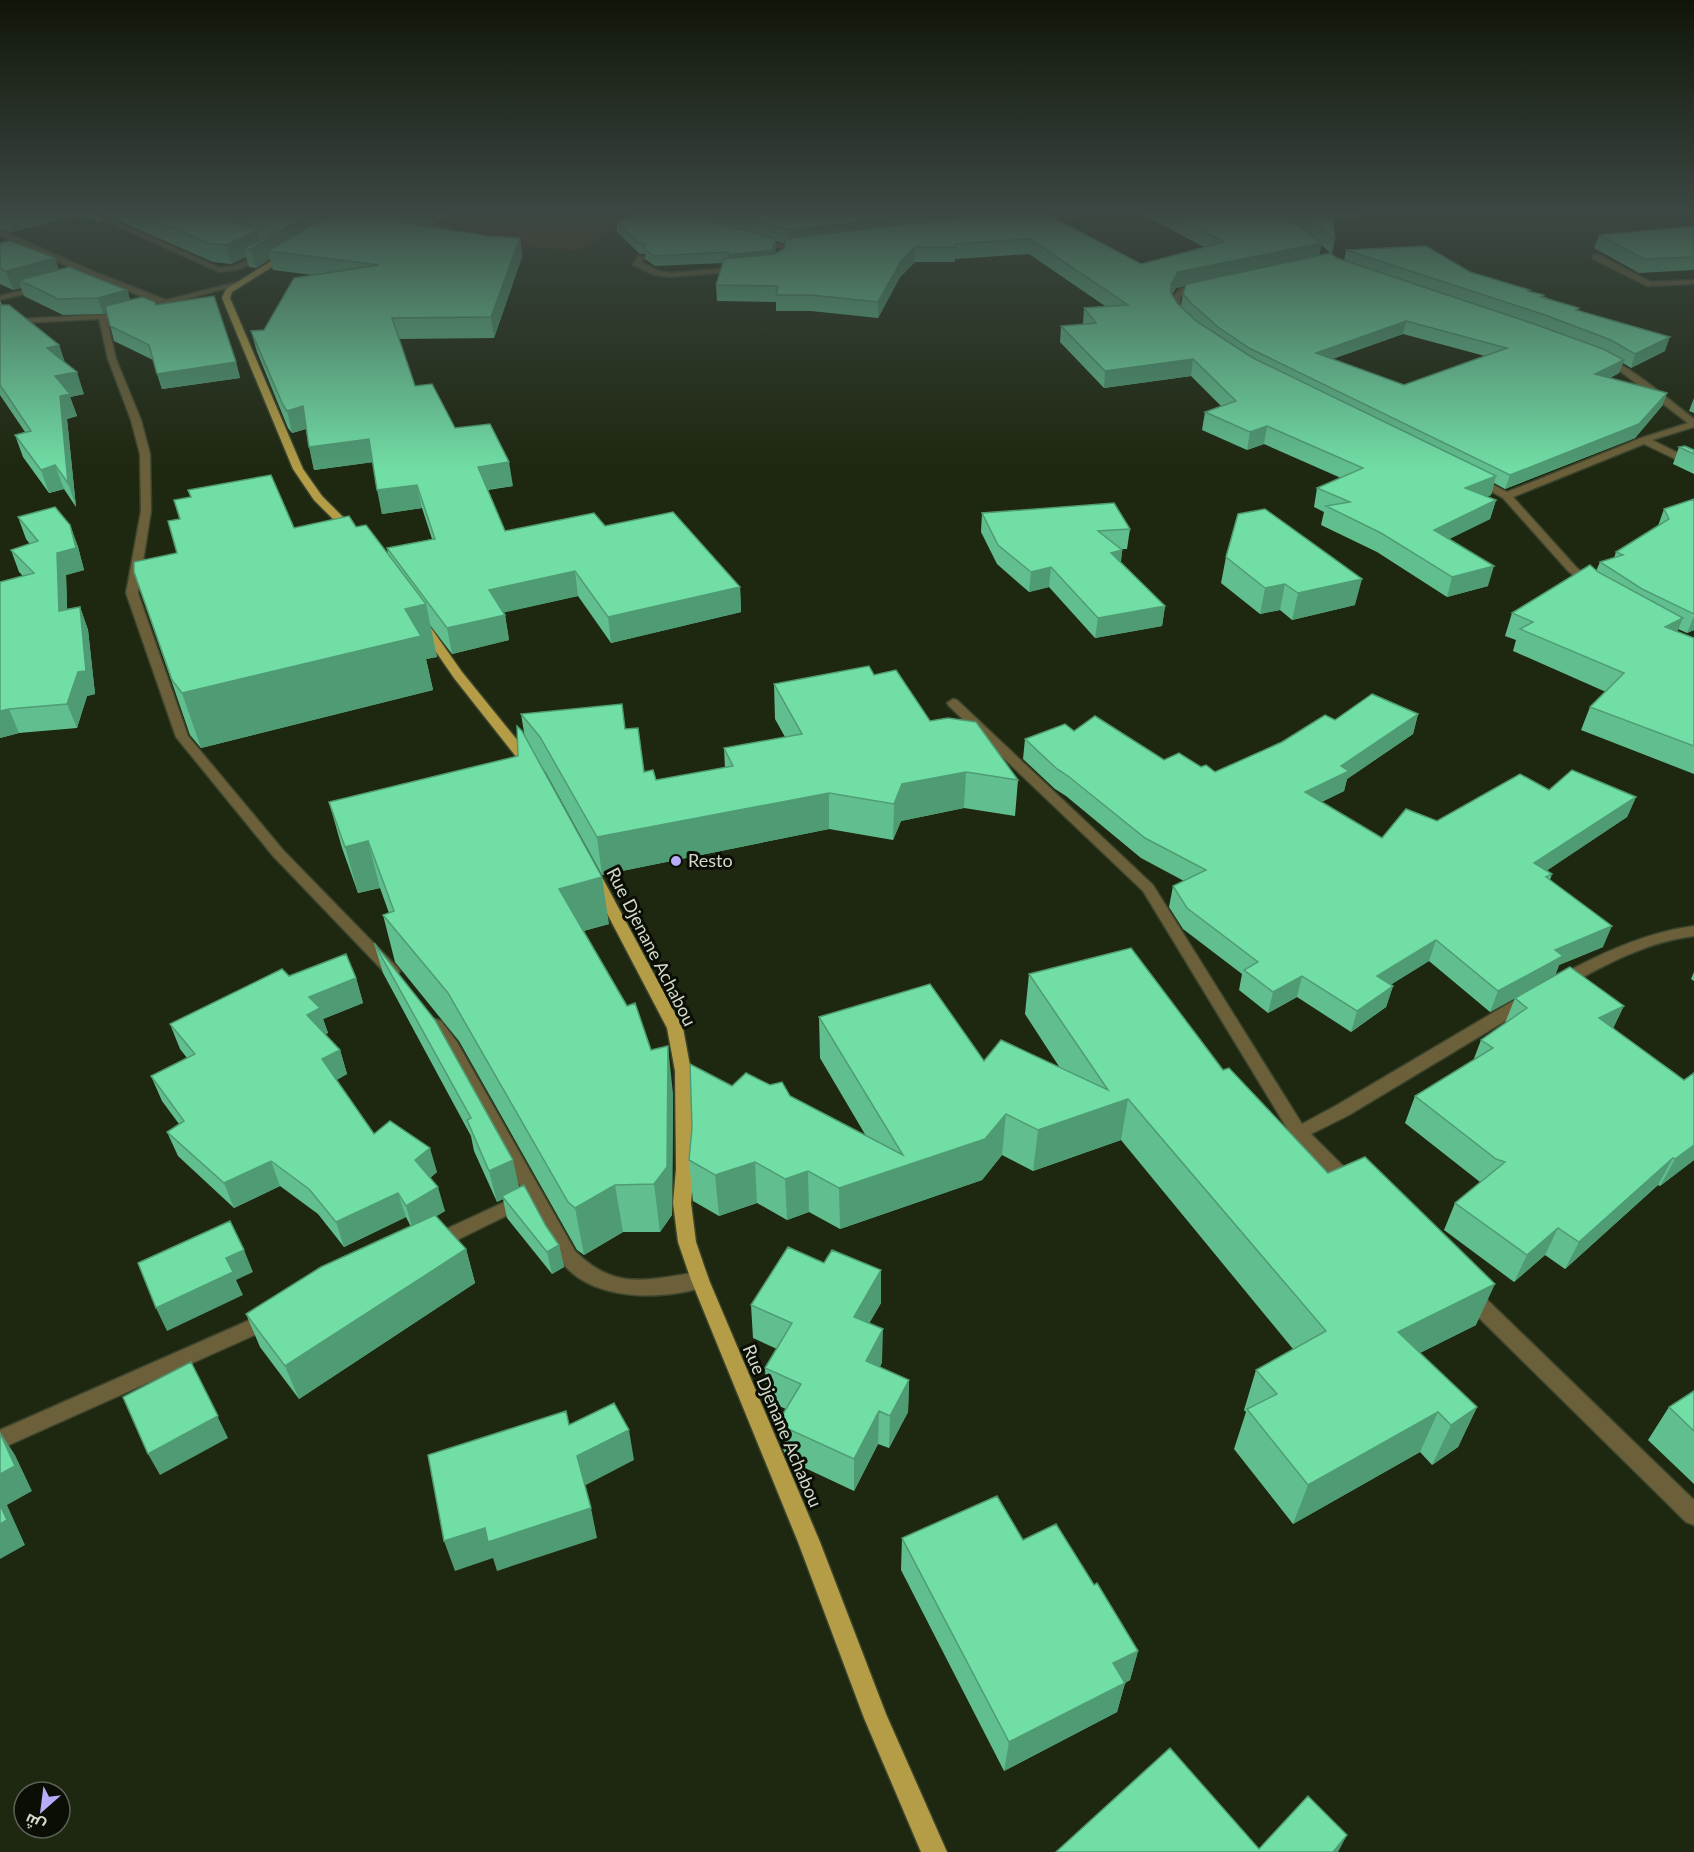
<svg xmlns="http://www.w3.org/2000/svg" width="1694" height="1852" font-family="Lato,Cairo,sans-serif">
  <rect width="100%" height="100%" fill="#1e270f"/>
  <path fill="#533315" d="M388,211H559L635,216L580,250L348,237Z"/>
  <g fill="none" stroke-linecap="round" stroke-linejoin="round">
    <g stroke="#3b442d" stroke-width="3">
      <path id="minor" d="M84,211H93L220,268L233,266L267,253L271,255L237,270L219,272Z
        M1089,211H1109L1036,222L1032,220Z
        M0,230L95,272L166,300L245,280L249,282L143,311L139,309L140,307L158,303L89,276L0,235Z
        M755,237H761L793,249L783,254L781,260H775L776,253L782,249L755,241Z
        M1593,255H1599L1651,282L1694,280V284L1647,286L1593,259Z
        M638,256L645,258L641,262L659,271L671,273L740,267L744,269L740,271L671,277L654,275L633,265Z
        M1202,283L1206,285L1205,287L1186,292L1180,298L1181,309L1185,316L1178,318L1173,309L1172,298L1180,289Z
        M43,285H46V289L0,300V296Z
        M114,314H117V318L107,319L116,359L141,420L150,454L151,511L138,593L188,736L283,850L397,967L400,971L397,975H387L273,856L176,737L126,593L141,511L140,454L131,420L108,359L99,319L0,324V320Z
        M1601,357C1619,356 1677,406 1694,419V427L1652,440L1694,461V468L1644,444L1513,497L1576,567L1595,584L1597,586L1591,589L1568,571L1503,498L1471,480L1480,478L1507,492L1641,438L1688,423L1620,371L1601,361Z
        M953,699L957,700L1153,885L1302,1124L1337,1105L1523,995H1535L1537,999L1535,1003L1349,1115L1311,1134L1361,1184L1358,1189L1352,1191L1346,1189L1293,1138L1143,891L949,706L947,703Z
        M1694,926V936C1647,942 1608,963 1567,986H1555L1553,982L1555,978C1600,954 1643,933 1694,926Z
        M435,1019L441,1021L457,1042L575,1251C616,1292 648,1279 700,1272L707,1274L709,1280L707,1286C663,1301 591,1302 561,1261C549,1244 540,1223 530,1204L443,1247L436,1250L429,1247L427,1242L429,1237L524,1193L445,1050L427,1025L429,1021Z
        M1469,1287L1476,1289L1694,1500V1525L1686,1522L1462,1301L1459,1295L1462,1289Z
        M270,1311L277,1313L280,1319L277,1325L0,1449V1430Z"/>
    </g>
    <g stroke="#3b442d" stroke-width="3">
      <path id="major" d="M284,253L291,255L232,292L230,298L303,469L322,496L358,532V536H350L314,500L293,469L222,298L226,289Z
        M423,621L427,622L462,672L535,762L537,765L535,768H525L454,678L417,624Z
        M596,874L603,879L683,1028L691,1071L694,1169L691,1203L696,1242L709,1280L820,1542L886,1714L947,1852H921L864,1718L798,1542L691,1280L678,1242L673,1203L676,1169L675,1071L667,1028L589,879Z"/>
    </g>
    <use href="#minor" fill="#6b6039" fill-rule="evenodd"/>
    <use href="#major" fill="#b49d46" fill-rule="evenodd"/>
  </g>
  <path fill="#61bf8f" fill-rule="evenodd" d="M0,211H462L429,226L488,236L520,238L522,257L494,338L399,339L415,386L455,428L513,486L488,490L505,531L605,526L740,587L741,612L611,643L578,596L504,612L505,615L509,640L452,654L430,625L437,657L426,659L433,690L201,748L190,735L134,572L294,528L356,527L388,554L387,548L432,539L422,508L382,514L373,462L314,470L306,429L292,433L288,428L257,352L251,331L264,330L312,275L273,270L270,259L256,268L249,267L246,257L231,264L213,262L99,212L102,222L77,216L12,232L0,229Z
    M641,211H1067L1046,214L1141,264L1204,247L1136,211H1364L1363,216L1334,220L1335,239L1332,254L1321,245L1319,255L1344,261L1346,250L1470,272L1530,290V291L1579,310L1665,351L1631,368L1623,363L1619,373L1610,378L1667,393L1662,406L1635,438L1505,489L1494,483L1491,495L1486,497L1496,500L1490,519L1449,539L1488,586L1447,597L1377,552L1321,525L1324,512L1314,507L1317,488L1341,478L1264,444L1247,450L1202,430L1205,412L1221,406L1191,376L1104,388L1060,342L1061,326L1083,324L1084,308L1105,306L1029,254L955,259V262H915L900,277L878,318L811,311H776V302L717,301L716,285L723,263L655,266L645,259V254H640L617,232V222ZM776,241L785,244V248L775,254L776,249ZM1185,286L1183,294L1181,306L1177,303L1172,294L1176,288ZM1403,334L1485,356L1404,385L1332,359Z
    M1694,226V270L1639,273L1594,248L1599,235Z
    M0,243L55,258L59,270L127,290L130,300L155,302L156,305L236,362L240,378L162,389L153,360L114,341L107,313L103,314L63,315L24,296L21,288L13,290L0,284Z
    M0,300L2,305L59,345L65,363L84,394L70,397L77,416L67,419L76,507L64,489L49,493L23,457L15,435L25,432L0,395Z
    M1694,398V413L1689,411Z
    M1679,447L1694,450V474L1673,464Z
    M1694,499V630L1687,633L1678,629L1677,631L1694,638V774L1581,730L1590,707L1606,692L1513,651L1516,640L1505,636L1512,613L1596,571L1600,562L1614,558L1616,552L1658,526L1664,509Z
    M982,513L1130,529L1127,549H1121L1122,550L1121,562L1165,606L1162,626L1095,638L1049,587L1029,592L997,564L981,532Z
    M18,517L70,525L78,547L84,570L66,575L67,609L80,607L88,630L95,694L87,696L77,728L19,733L0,738V582L23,576L19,572L11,550L30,544L26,539Z
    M1226,557L1355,605L1292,620L1280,610L1260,614L1221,583Z
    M874,675L930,721L1018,780L1015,816L964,808L901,821L893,840L829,829L602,875L546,773L542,767L609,924L583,931L651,1050L673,1094L672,1215L660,1232H623L584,1255L577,1250L459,1041L395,962L383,915L389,913L380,888L358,893L342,848L329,802L518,756L525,738L521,714L625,729L644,772L656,780L725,768L724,748L785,737L775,719L774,684Z
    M1418,714L1413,734L1347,779L1344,791L1321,802L1382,838L1549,790L1636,797L1627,817L1547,870L1552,874L1550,880L1603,947L1559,965L1555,976L1614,1028L1694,1160L1660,1186L1658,1185L1565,1269L1545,1255L1514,1282L1444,1230L1455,1203L1480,1182L1405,1123L1415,1096L1473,1061L1481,1040L1505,1023L1515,998L1490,1012L1429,961L1390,985L1393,986L1386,1007L1351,1032L1297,997L1268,1013L1239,990L1242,974L1183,929L1169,907L1173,886L1184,881L1141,858L1066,796L1055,789L1023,759L1025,739L1074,731L1164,760L1201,767L1215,772L1335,720Z
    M374,943L519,1188L559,1245L564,1267L552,1274L507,1218L503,1199L497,1202L474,1151L471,1136L383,973Z
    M1694,972V981L1691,979Z
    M1029,974L1223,1070L1328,1173L1476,1325L1420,1353L1477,1407L1458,1447L1432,1465L1420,1452L1293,1524L1234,1449L1246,1412L1244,1410L1256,1370L1293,1349L1121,1140L1033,1171L1002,1155L982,1180L840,1229L809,1212L787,1220L757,1203L719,1216L693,1201L689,1160L732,1086L790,1096L866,1136L820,1058L819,1017L984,1061L1060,1068L1025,1014Z
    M289,976L356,978L363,1003L323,1019L328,1033L325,1034L340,1050L347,1074L336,1080L374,1134L437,1172L430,1178L445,1211L436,1216L466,1249L475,1283L299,1399L260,1347L246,1314L411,1227L406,1217L344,1247L318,1214L280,1186L234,1208L178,1156L167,1132L179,1124L162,1101L151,1076L187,1058L180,1049L170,1024Z
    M881,1303L869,1323L882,1362L880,1367L909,1380L908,1412L889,1448L878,1444L854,1491L788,1460L783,1449L781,1417L786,1409L767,1401L765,1368L777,1349L753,1338L751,1305Z
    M1694,1391V1484L1648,1440L1669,1407Z
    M902,1538L1023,1540L1094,1585L1138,1651L1130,1680L1125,1683L1117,1712L1004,1771L901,1570Z"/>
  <path fill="#4f9b74" d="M16,211H76L77,216L12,232L6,214Z
    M323,211H369L268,251L270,259L256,268L251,249L244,248L246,257L231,264L226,245L258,231L260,243L296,221Z
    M418,211H462L399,240L396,221Z
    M947,211H1067L789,245V230Z
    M1331,211H1364L1363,216L1329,220Z
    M520,238L522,257L494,338L491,317Z
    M776,239V249L772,261L728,265V255Z
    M1322,243L1319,258L1176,288L1169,300L1171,284L1178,272Z
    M915,247V262L900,277L878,318V302L901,261Z
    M55,258L61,278L19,280L21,288L13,290L6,271Z
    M127,290L132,306L103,314L98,298Z
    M1406,321L1403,334L1313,366L1316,353Z
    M1670,337L1665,351L1631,368L1635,354Z
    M59,345L66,366L47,348Z
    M1193,359L1191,376L1104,388L1105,371Z
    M1624,360L1619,373L1591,387L1595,374Z
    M236,362L240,378L162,389L157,374Z
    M77,372L84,394L70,397L77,416L67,419L76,507L68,483L55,376Z
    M1667,393L1662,406L1635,438L1505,489L1510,475Z
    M303,406L309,428L292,433L287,411Z
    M1267,426L1264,444L1247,450L1250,432Z
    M369,439L374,462L314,470L309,447Z
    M509,462L513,486L482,490L478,467Z
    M55,465L64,489L49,493L41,470Z
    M1496,476L1491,495L1460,507L1465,488Z
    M417,485L422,508L382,514L377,490Z
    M1496,500L1490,519L1429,549L1434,530Z
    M70,525L78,547L84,570L66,575L68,634L59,611L57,553Z
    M1122,550L1120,569L1111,553Z
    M1494,566L1488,586L1447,597L1452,577Z
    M1051,567L1049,587L1029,592L1031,572Z
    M575,571L578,596L493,615L489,590Z
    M1362,579L1355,605L1292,620L1298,593Z
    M1285,584L1280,610L1260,614L1265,588Z
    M740,587L741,612L611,643L608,617Z
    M426,604L437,657L426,659L433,690L201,748L182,693L405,609Z
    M1165,606L1162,626L1095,638L1098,618Z
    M80,607L88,630L95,694L87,696L77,728L67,704L78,672Z
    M505,615L509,640L452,654L447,628Z
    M1694,616V630L1687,633Z
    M1683,618L1674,640L1665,627Z
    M9,709L19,733L0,738V711Z
    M1418,714L1413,734L1347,779L1344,791L1300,813L1305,792L1341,766Z
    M966,772L964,808L901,821L893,840L894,804L902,784Z
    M829,793V829L602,875L597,837Z
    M1636,797L1627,817L1527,884L1534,863Z
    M368,841L380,888L358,893L345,847Z
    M602,877L609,924L566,936L559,889Z
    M1612,926L1603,947L1559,965L1554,977L1490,1012L1498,991L1555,950Z
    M1436,940L1429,961L1371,997L1377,976Z
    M1302,976L1297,997L1268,1013L1273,992Z
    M356,978L363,1003L323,1019L328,1033L315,1040L307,1015L309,997Z
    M1393,986L1386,1007L1351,1032L1357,1011Z
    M1624,1006L1611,1033L1599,1018Z
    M668,1046L673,1094L672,1215L660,1232L654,1184Z
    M340,1050L347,1074L330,1084L322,1059Z
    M1128,1099L1121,1140L1033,1171L1038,1130Z
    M1006,1114L1002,1155L982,1180L840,1229L839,1188Z
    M1694,1145V1160L1660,1186L1675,1159Z
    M430,1148L437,1172L422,1185L415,1160Z
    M1673,1158L1658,1185L1565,1269L1579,1242Z
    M513,1160L520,1191L502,1196L503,1199L497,1202L489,1171Z
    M271,1161L280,1186L234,1208L224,1183Z
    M755,1162L757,1203L719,1216L715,1175Z
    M808,1171L809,1212L787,1220L785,1179Z
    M615,1185L623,1232L584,1255L575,1208Z
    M438,1187L445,1211L413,1231L406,1206Z
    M398,1193L406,1217L344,1247L336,1222Z
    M1558,1228L1545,1255L1514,1282L1527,1255Z
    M559,1245L564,1267L552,1274L547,1252Z
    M466,1249L475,1283L299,1399L285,1366Z
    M244,1250L253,1272L236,1280L243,1295L167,1331L156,1308L226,1258Z
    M881,1270V1303L854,1350V1317Z
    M1495,1284L1476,1325L1381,1372L1398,1332Z
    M883,1329L882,1362L866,1394V1361Z
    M191,1362L228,1438L160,1475L148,1454Z
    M909,1380L908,1412L889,1448L890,1416Z
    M1477,1407L1458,1447L1432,1465L1451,1425Z
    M879,1411L878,1444L854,1491V1459Z
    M1438,1412L1420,1452L1293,1524L1308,1485Z
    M629,1430L634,1460L584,1486L577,1456Z
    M0,1432L15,1455L32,1491L7,1505L25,1545L0,1559Z
    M591,1508L597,1538L497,1571L493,1558L455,1571L444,1541L485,1528Z
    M1138,1651L1130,1680L1105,1692L1113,1663Z
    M1125,1683L1117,1712L1004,1771L1009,1742Z
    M1347,1835L1338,1852H1333Z"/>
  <path fill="#71dea6" stroke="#4f9b74" stroke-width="1.5" fill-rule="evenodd" d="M0,211H16L6,214L0,212Z
    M134,211H207L258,231L226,245L208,243Z
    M227,211H323L296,221L251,249L244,248L275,233L276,230Z
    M346,211H418L396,221L488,236L520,238L491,317L392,318L415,386L432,384L455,428L490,424L509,462L478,467L505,531L594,513L605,526L673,512L740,587L608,617L575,571L489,590L505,615L447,628L387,548L435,539L417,485L377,490L369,439L309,447L303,406L287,411L283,405L251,331L264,330L294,278L379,265L268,251L304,229Z
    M641,211H675L776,239L772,250L728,255V252L654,256L644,249L645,244L639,243L617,222Z
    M720,211H947L789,230Z
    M1011,211H1041L1141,264L1224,242L1165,211H1276L1293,221L1322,243L1178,272L1171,284V293L1177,303L1196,321L1253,358L1496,476L1465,488L1496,500L1434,530L1494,566L1452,577L1381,533L1326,506L1350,502L1317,488L1363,468L1267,426L1250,432L1205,412L1236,401L1193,359L1105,371L1061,326L1096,323L1084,308L1128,305L1030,239L955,244L956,247H915L901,261L878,302L811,295H776L778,286L716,285L724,259L775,254L785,248V241L791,238Z
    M1297,211H1333L1335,239L1302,213Z
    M1694,226V257L1644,259L1599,235Z
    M10,241L55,258L6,271L0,268V243Z
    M1426,246L1470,272L1530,290L1528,291L1544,295L1541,297L1579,308L1576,310L1670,337L1635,354L1611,340L1545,315L1346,250Z
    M1330,253L1337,258L1537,325L1603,349L1624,360L1595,374L1667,393L1639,424L1510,475L1249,348L1218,327L1191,303L1183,294L1186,284ZM1406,321L1507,348L1404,385L1316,353Z
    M69,267L127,290L98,298L58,299L19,280Z
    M214,296L236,362L157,374L149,345L110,326L105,306L142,297L155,302L156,305Z
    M0,305H9L59,345L47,348L77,372L55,376L70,394L60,396L68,483L55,465L41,470L15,435L31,431L0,385Z
    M1685,446L1694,450V454L1679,447Z
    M271,475L294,528L349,516L356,527L366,525L426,604L405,609L421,636L182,693L172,680L134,572V562L177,553L168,521L180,519L174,500L191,497L188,490Z
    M1694,499V614L1642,589L1600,562L1623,555L1616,552L1669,519L1664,509Z
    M1114,503L1130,529L1098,531L1122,550L1111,553L1165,606L1098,618L1051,567L1031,572L998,545L982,513Z
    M55,507L70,525L76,548L57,553L59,611L80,607L86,671L78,672L67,704L9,709L0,711V582L34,573L11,550L38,541L18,517Z
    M1265,509L1362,579L1298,593L1285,584L1265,588L1226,557L1238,514Z
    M1590,565L1598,572L1683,618L1665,627L1694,638V746L1590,707L1624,673L1520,629L1533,622L1512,613Z
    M869,666L874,675L896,670L930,721L948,718L976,722L1018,780L966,772L902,784L894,804L829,793L597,837L540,737L521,714L622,704L625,729L638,728L644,772L653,770L656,780L733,766L724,748L802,734L774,684Z
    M1372,694L1418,714L1341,766L1349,771L1305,792L1382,838L1406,809L1437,821L1520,774L1549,790L1572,770L1636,797L1534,863L1552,874L1546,877L1612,926L1555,950L1563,956L1498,991L1436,940L1377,976L1393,986L1357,1011L1302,976L1273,992L1244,970L1258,962L1187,908L1173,886L1206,870L1145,838L1068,776L1057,769L1025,739L1065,724L1074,731L1095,716L1164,760L1179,753L1201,767L1206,765L1215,772L1282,742L1325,715L1335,720Z
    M517,726L522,731L602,877L559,889L627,1006L635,1003L651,1050L668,1046L667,1167L654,1184L615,1185L575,1208L568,1202L448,993L383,915L394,911L368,841L345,847L329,802L518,756Z
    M374,943L435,1020L513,1160L489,1171L467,1120L471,1118Z
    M1131,948L1223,1070L1229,1068L1328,1173L1365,1157L1495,1284L1398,1332L1477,1407L1451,1425L1438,1412L1308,1485L1247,1409L1277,1394L1256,1370L1326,1331L1128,1099L1038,1130L1006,1114L985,1139L839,1188L808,1171L785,1179L755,1162L715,1175L689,1160L692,1128L690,1064L732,1086L746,1073L770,1085L782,1082L790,1096L903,1155L819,1017L930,984L984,1061L1001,1040L1108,1090L1029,974Z
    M346,954L356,978L309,997L320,1008L307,1015L340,1050L322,1059L374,1134L390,1121L430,1148L415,1160L438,1187L406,1206L398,1193L336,1222L309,1189L271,1161L224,1183L167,1132L184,1121L151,1076L195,1054L170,1024L282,969L289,976Z
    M1570,967L1624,1006L1599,1018L1684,1080L1694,1073V1145L1675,1159L1673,1158L1579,1242L1558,1228L1527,1255L1455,1203L1505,1162L1496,1159L1415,1096L1493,1048L1481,1040L1527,1008L1515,998Z
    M524,1185L546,1226L559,1245L547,1252L502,1196Z
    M435,1215L466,1249L285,1366L246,1314L321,1267Z
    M230,1221L244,1250L226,1258L233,1272L156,1308L138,1263Z
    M788,1247L824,1263L832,1250L881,1270L854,1317L883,1329L866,1361L909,1380L890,1416L879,1411L854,1459L786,1428L781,1417L801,1384L765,1368L792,1323L751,1305Z
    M191,1362L218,1416L148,1454L123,1397Z
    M1694,1391V1431L1669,1407Z
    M614,1403L629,1430L577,1456L591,1508L488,1542L485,1528L444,1541L428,1455L566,1411L569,1425Z
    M0,1433L15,1466L0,1474Z
    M997,1496L1023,1540L1056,1524L1094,1585L1097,1583L1138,1651L1113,1663L1125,1683L1009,1742L902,1538Z
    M0,1505L7,1520L0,1524Z
    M1170,1748L1259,1849L1308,1796L1347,1835L1333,1852H1056Z"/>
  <linearGradient id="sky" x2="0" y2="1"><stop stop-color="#101508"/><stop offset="0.45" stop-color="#3b4742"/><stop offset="1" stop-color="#3b4742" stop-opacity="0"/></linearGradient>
  <rect width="1694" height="470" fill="url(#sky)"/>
  <circle fill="#b6acf8" stroke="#0a0e05" stroke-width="2" cx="676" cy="861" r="6"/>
  <g text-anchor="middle" stroke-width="6" stroke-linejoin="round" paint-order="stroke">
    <g font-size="18" fill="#d3dacb" stroke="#0a0e05" text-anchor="start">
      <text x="688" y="867">Resto</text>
    </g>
    <g font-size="18" fill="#d3dacb" stroke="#0a0e05">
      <text transform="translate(651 947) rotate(63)" y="6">Rue Djenane Achabou</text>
      <text transform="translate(782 1426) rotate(67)" y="6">Rue Djenane Achabou</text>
    </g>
  </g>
  <g transform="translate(42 1810) rotate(208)"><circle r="28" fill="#0a0e05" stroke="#5a6054" stroke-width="1.5"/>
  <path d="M0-4.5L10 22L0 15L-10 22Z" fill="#b6acf8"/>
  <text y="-9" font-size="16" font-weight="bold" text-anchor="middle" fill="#d3dacb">ش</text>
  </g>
</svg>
